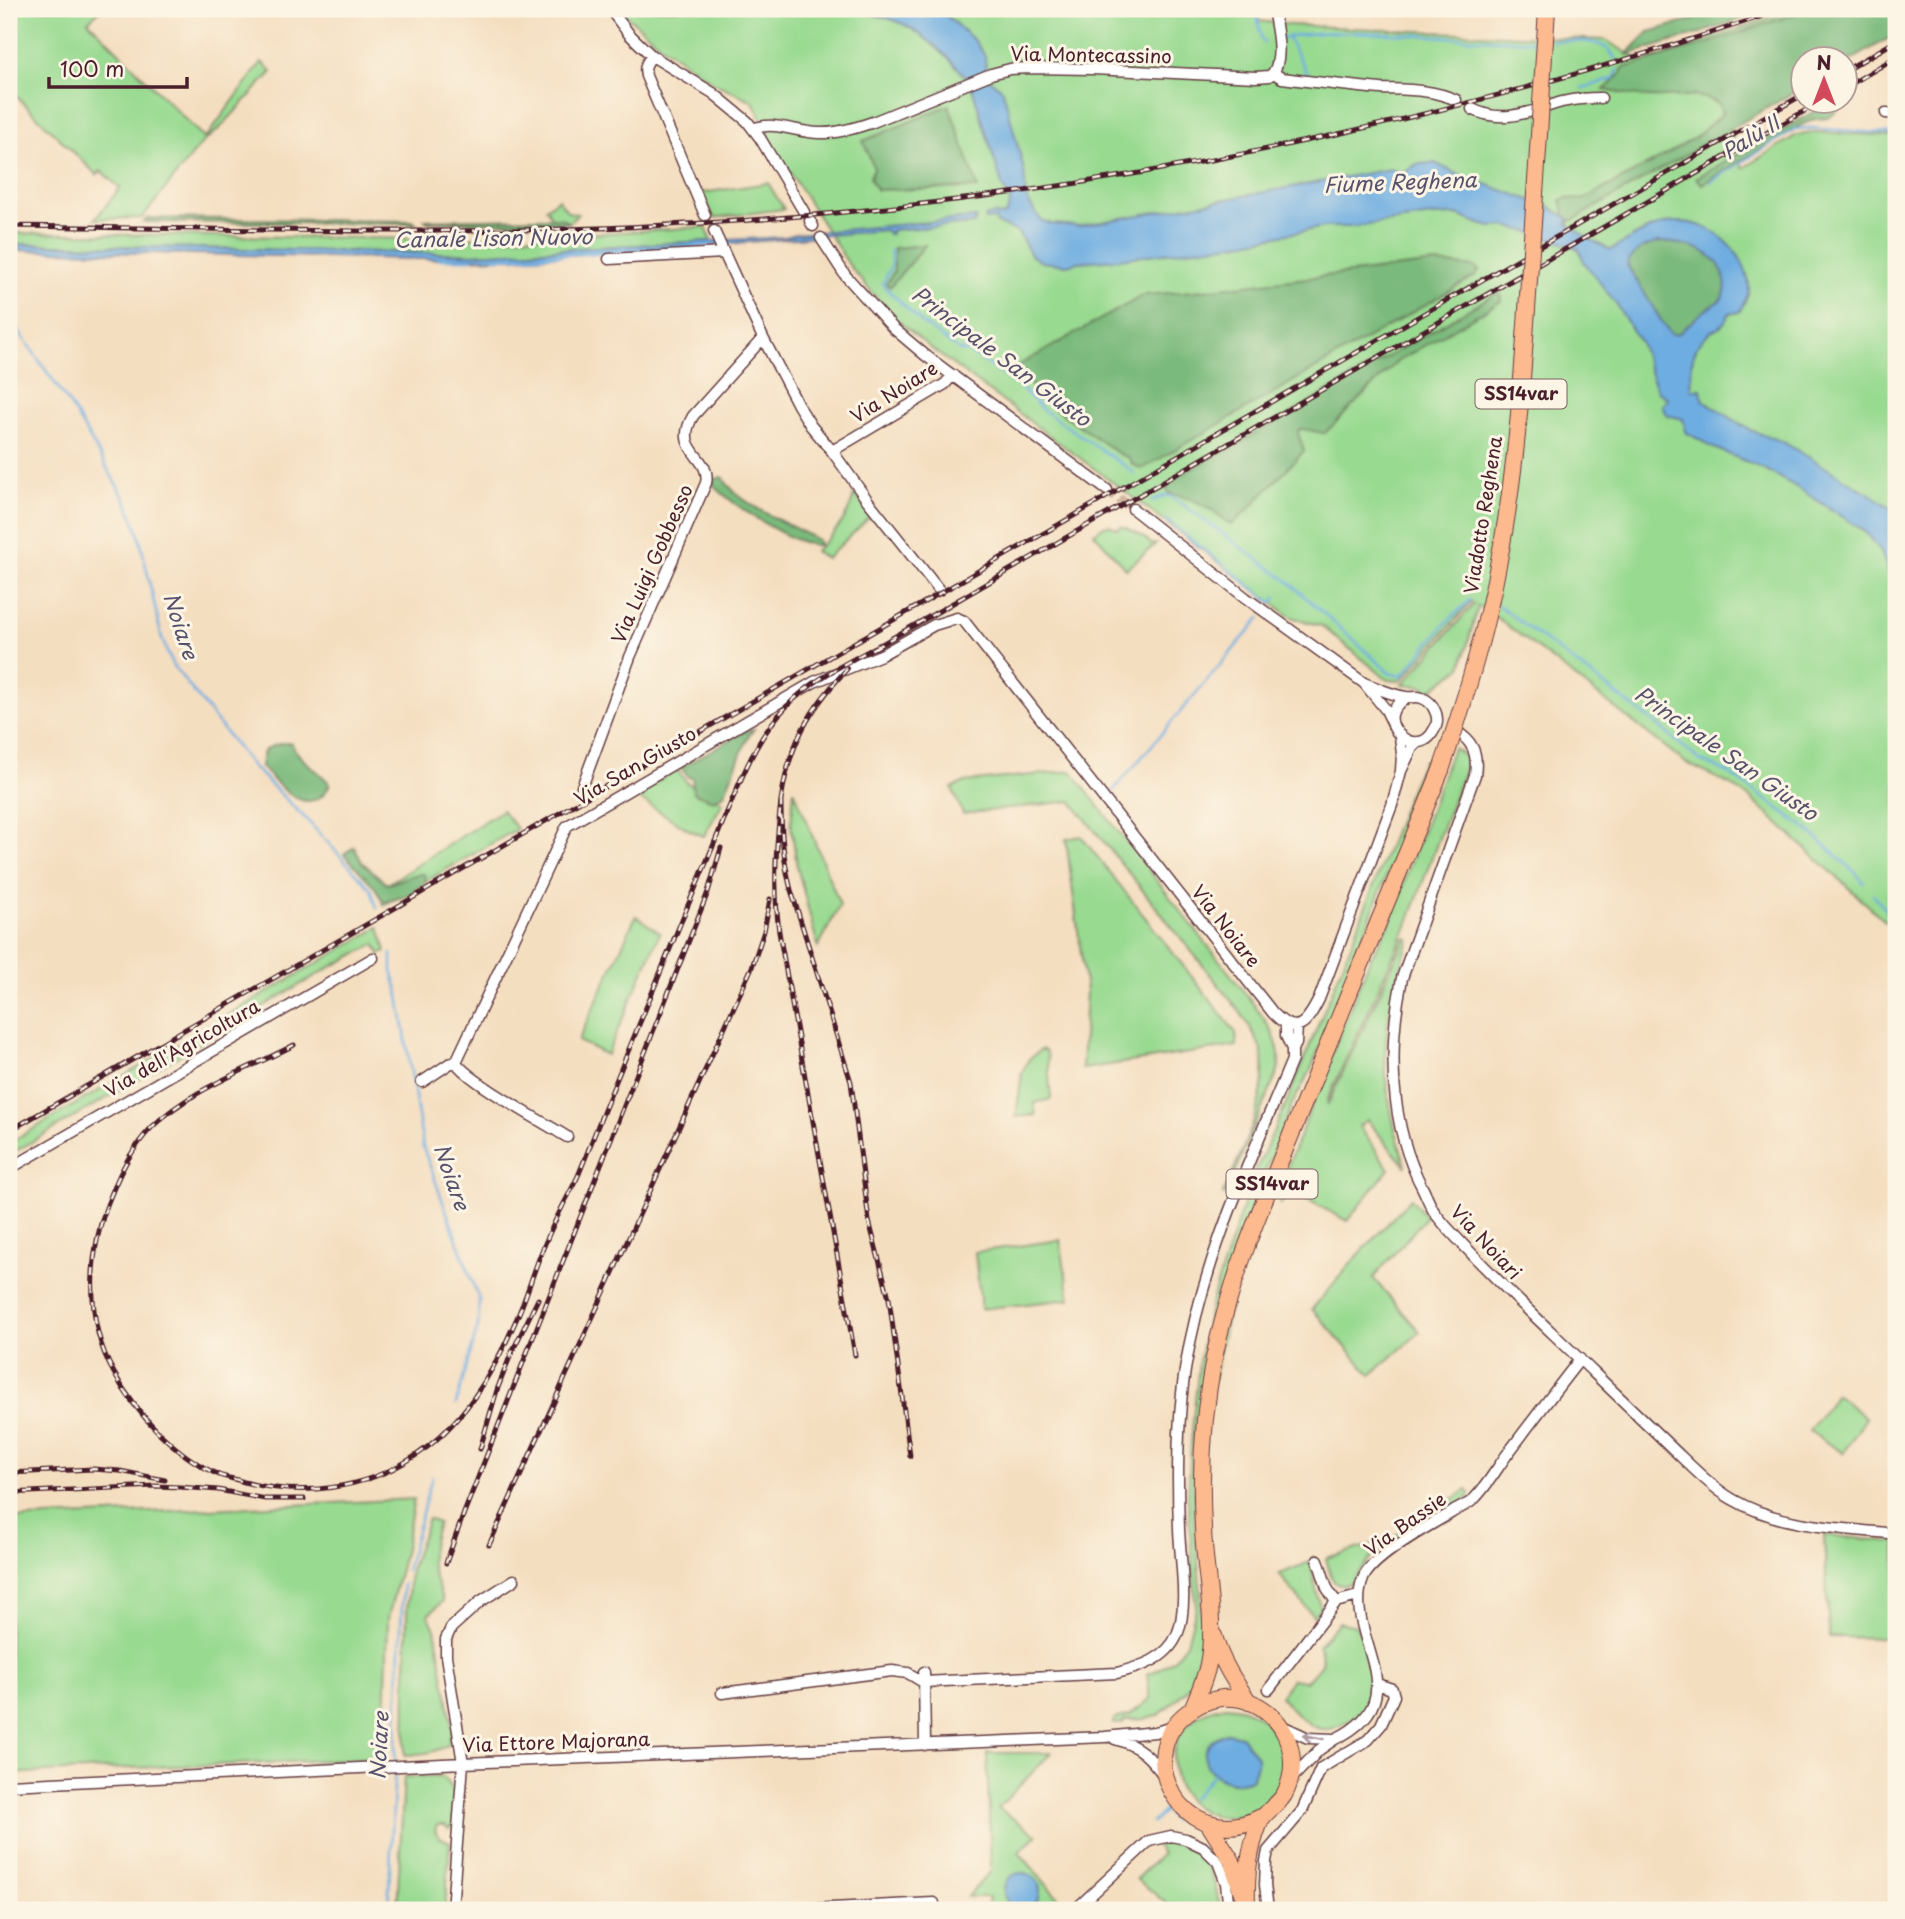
<svg xmlns="http://www.w3.org/2000/svg" width="1905" height="1919" font-family="'Playpen Sans',sans-serif">
  <rect width="100%" height="100%" fill="#fcf5e5"/>
  <filter id="ink" filterUnits="userSpaceOnUse"><feTurbulence type="fractalNoise" baseFrequency=".0143" numOctaves="2"/><feDisplacementMap in="SourceGraphic" scale="14" xChannelSelector="R" yChannelSelector="G"/><feConvolveMatrix kernelMatrix="1 2 1 2 8 2 1 2 1" color-interpolation-filters="sRGB"/></filter>
  <filter id="wash" filterUnits="userSpaceOnUse"><feTurbulence type="fractalNoise" baseFrequency=".00686" numOctaves="4" result="noise"/><feDisplacementMap in="SourceGraphic" scale="28" xChannelSelector="R" yChannelSelector="G"/><feGaussianBlur stdDeviation="1.57" result="paint"/><feColorMatrix in="noise" values="0 0 0 0 0 0 0 0 0 0 0 0 0 0 0 0 0 1.4 0 .05"/><feComposite in="paint" operator="in"/></filter>
  <g filter="url(#wash)">
    <rect width="100%" height="100%" fill="#f4dec0"/>
    <path fill="#99da91" stroke="#727c5e" stroke-width="2" fill-rule="evenodd" d="M9,9H102L88,21L205,139L262,62L272,72L219,129L202,143L142,218L95,219L120,188L101,171L97,175L9,89Z
      M619,9H1256L1259,21L1291,25L1605,40L1643,62L1796,9H1896L1846,60H1804L1722,105L1743,168L1797,135L1814,132L1896,136V931L1749,797L1731,785L1686,763L1550,658L1496,617L1478,606L1461,668L1430,691L1424,687L1403,684L1474,604L1471,602L1401,681L1388,680L1322,626L1291,617L1115,484L929,347L891,315L851,268L773,146L753,101L714,83L664,48Z
      M768,183L784,209L714,218L702,193Z
      M558,199L568,212L578,214L569,223L563,219L552,218L546,208Z
      M706,227L711,241L473,254L9,244V233L432,239L570,235Z
      M854,494L872,515L826,559L815,551C833,535 849,518 854,494Z
      M1109,525L1118,529L1121,526C1134,530 1142,535 1151,544H1156L1126,569L1094,533L1104,526Z
      M1453,748C1474,757 1466,770 1458,786L1406,928L1327,1101L1328,1104L1405,938L1409,939C1401,968 1391,998 1387,1029C1381,1076 1392,1123 1406,1167L1367,1120L1359,1126L1389,1169L1347,1221L1290,1190L1281,1204L1279,1188L1369,961L1391,921L1407,873Z
      M1430,757L1420,789L1310,1072L1292,1104L1251,1207L1194,1469V1510L1204,1638L1198,1675L1193,1684L1158,1716L1146,1719L1124,1720L1123,1723L1114,1724V1719L1130,1715L1150,1699L1147,1674L1160,1669L1175,1659L1188,1639L1196,1608L1188,1500L1191,1442L1199,1362L1210,1306L1251,1181L1285,1106L1355,935L1407,797L1422,763Z
      M677,769L687,783L723,802L704,836L691,831L635,796Z
      M1071,771L1245,993C1262,1016 1285,1041 1278,1071L1225,1195L1223,1194C1240,1155 1274,1090 1260,1047C1255,1033 1246,1021 1238,1009L1071,801L963,814L952,788L965,782Z
      M794,790L840,905L818,947L797,866L791,824Z
      M502,810L517,829L384,905L377,891Z
      M1081,836L1236,1033L1237,1046L1082,1069L1086,991L1066,839Z
      M636,916L660,933L607,1055L578,1041Z
      M379,927L386,951L380,954L375,944L329,968L9,1155V1143Z
      M1042,1049L1047,1052L1051,1099L1034,1103L1036,1115L1016,1117L1022,1073L1029,1059Z
      M1411,1198L1426,1217L1373,1278L1420,1332L1371,1375L1312,1309L1354,1260Z
      M1060,1240L1070,1299L981,1309L975,1252Z
      M1836,1394L1866,1418L1843,1453L1809,1431Z
      M1467,1490L1470,1493L1469,1497L1406,1533L1372,1557L1350,1583C1331,1592 1330,1572 1326,1558L1388,1540Z
      M414,1499L404,1553L388,1618L384,1757C259,1765 134,1766 9,1774V1519Z
      M428,1519L438,1523C426,1561 430,1565 443,1601L428,1615L435,1629L453,1729L448,1745C434,1753 421,1754 405,1755L407,1611L410,1571Z
      M1824,1535L1896,1542V1638L1829,1637Z
      M1310,1562L1320,1607L1314,1617L1279,1574Z
      M1339,1622L1356,1626C1368,1647 1380,1688 1365,1709C1360,1715 1349,1721 1342,1724C1335,1728 1325,1731 1317,1728C1302,1722 1291,1707 1280,1696L1292,1679L1306,1681C1319,1669 1327,1662 1318,1645Z
      M1225,1706C1270,1708 1302,1752 1275,1792C1267,1804 1254,1813 1240,1816C1167,1830 1143,1720 1225,1706ZM1226,1733L1241,1737L1257,1762L1252,1779L1213,1774Z
      M987,1753H1051L998,1808L1037,1835L1019,1852L1063,1904L1056,1910H987L989,1897H967L991,1871Z
      M440,1776C459,1786 454,1808 453,1826L448,1828L445,1825H437L435,1831L439,1837L450,1842L445,1910H397L404,1777Z
      M1166,1842C1207,1848 1215,1874 1220,1910H1175L1136,1879L1162,1854L1155,1844Z"/>
    <path fill="#7aba7b" stroke="#626c53" stroke-width="2" d="M1732,9H1770L1698,34L1626,55L1649,32Z
      M1810,9H1896V34L1846,63V60H1804L1803,87L1568,223L1569,218L1565,216L1561,200L1566,198L1583,200L1650,164L1696,137L1722,114L1719,104C1697,90 1673,99 1648,97C1634,96 1619,93 1604,90L1620,75L1623,68L1706,44Z
      M1831,102H1841L1843,105L1829,118L1815,119L1801,125L1702,184L1696,178Z
      M949,105L978,188L876,190L870,177L874,168L863,141Z
      M148,218L412,221L416,224L144,222Z
      M552,218L563,219L569,223L427,222L425,220Z
      M1661,240L1707,249C1713,256 1724,267 1726,277C1732,304 1696,319 1678,334L1671,337L1627,264L1632,250Z
      M925,245L890,287L886,284L894,271V248Z
      M1436,263L1474,267L1479,270L1475,276L1142,469L1133,465L1128,457L1119,454L1053,407L1045,395L1010,370L1144,295L1195,291Z
      M1500,291L1501,301L1398,361L1325,433C1316,433 1308,428 1299,429L1298,433L1304,451L1246,512L1231,525C1214,510 1192,496 1169,494L1166,486L1172,480L1280,420Z
      M722,477C741,507 788,523 818,540L819,545C794,546 728,503 712,483L715,479Z
      M754,729L749,735L724,794L713,800L694,793L692,787L693,778L688,777L681,767L746,731Z
      M283,743H291C299,761 318,769 330,784C328,788 324,795 320,797C299,812 274,780 261,767C263,747 264,748 283,743Z
      M354,847L362,862L387,884C400,882 411,873 424,874L426,882L410,895L384,902L374,886L344,854Z"/>
    <path fill="#6eade1" stroke="#5c6686" stroke-width="2" fill-rule="evenodd" d="M833,9H941V11L975,41L985,56L986,70L990,80L1003,90L1024,170L1026,197L1029,203L1041,220L1051,224L1079,226L1390,169L1404,173L1417,164L1435,163L1457,174L1547,206L1569,218L1568,223L1569,225L1591,240L1611,250C1628,240 1655,223 1675,222C1712,220 1746,251 1749,287C1750,295 1743,305 1739,312L1729,314C1725,325 1718,327 1709,333C1690,347 1690,369 1692,390L1701,389L1703,400L1750,430L1783,442L1880,500L1895,511L1896,513V594L1881,552L1871,538L1860,528L1798,488L1764,469L1714,448L1686,432L1683,419L1667,415L1662,406L1668,398L1657,391L1640,342L1614,301L1584,262L1579,249L1544,236L1506,226L1491,227L1480,224L1457,215L1432,216L1353,227H1325L1240,243L1119,259L1078,262L1067,265L1042,262L1031,255L1018,232L996,223V219L985,220V217L994,214L999,216L1005,215C1012,203 1012,199 1003,188L972,87C959,64 918,28 893,20C874,13 853,12 833,9ZM1659,242C1683,243 1713,247 1723,273C1725,279 1727,288 1724,295C1720,303 1710,307 1703,312C1694,318 1687,327 1678,334H1671L1662,322L1627,265C1634,250 1644,247 1659,242Z
      M976,218L974,224L891,230V234H888L886,230L660,250L512,258L418,259L9,250V244L473,254L785,237L796,234Z
      M1226,1733L1241,1736C1253,1757 1264,1749 1252,1779C1219,1794 1179,1751 1226,1733Z
      M1004 1891a18 18 0 1 1 36 0a18 18 0 1 1-36 0Z"/>
    <g fill="none" stroke-linecap="round" stroke-linejoin="round">
      <path stroke="#6eade1" stroke-width="2.5" d="M1256,9L1261,38L1264,43
        M1287,37L1308,74
        M1282,38C1312,31 1342,32 1373,33C1428,35 1483,40 1539,41
        M1552,41C1573,42 1606,36 1615,59
        M1582,88L1614,79L1618,69
        M1710,182L1795,129L1810,128L1896,134
        M891,250V267L883,283L884,286L922,323L960,351H967L1016,383L1043,410L1128,468L1133,473
        M495,258L660,250L715,245
        M439,259H471
        M9,317L72,408L128,504L139,535L162,639L172,664L250,764L305,818L371,889L377,908
        M1152,501L1166,495L1171,496L1289,582L1391,674L1402,676L1446,623L1470,600
        M1166,520L1272,603
        M1271,604L1277,597
        M1498,605L1656,724L1701,761L1727,772L1807,829L1857,874L1864,883
        M1113,791L1260,618
        M1873,894L1896,924
        M392,954V971L398,990L423,1147L479,1300L478,1326L456,1404
        M406,1571L432,1477
        M395,1762L403,1584
        M1192,1799L1213,1774
        M1152,1823L1165,1810L1173,1821
        M388,1910L395,1769
        M1064,1910L1093,1885"/>
    </g>
  </g>
  <g filter="url(#ink)">
    <g fill="none" stroke-linecap="round" stroke-linejoin="round">
      <path stroke="#d2b8a2" stroke-width="10" stroke-dasharray="10 5" stroke-linecap="butt" d="M1107,490L1133,509"/>
      <g stroke="#643c41" stroke-width="13">
        <path id="minor" d="M610,9L629,34L652,56L713,93L747,121L760,138L804,212
          M652,56C646,63 644,67 646,76L705,215
          M1273,73L1282,78C1315,82 1348,86 1381,89C1407,90 1432,89 1456,100
          M1273,73C1284,57 1276,27 1273,9
          M1472,109C1503,125 1531,111 1562,102C1575,99 1588,98 1601,98
          M1886,113L1896,114
          M753,129C775,120 797,133 819,133C837,134 856,128 873,122L991,74L1010,69L1030,68L1093,69L1256,77L1269,76L1273,73
          M810,221L813,226
          M714,231L763,338L798,405L811,426L832,451L868,501L939,590
          M821,238L845,275L893,328L925,355L1107,490
          M609,259L724,253
          M832,451L945,384L953,375
          M1133,509L1246,598L1364,683
          M1392,722L1386,710L1364,683C1377,688 1391,695 1406,697C1411,698 1417,696 1422,698C1427,700 1432,704 1434,709C1438,716 1438,724 1434,730C1416,765 1366,716 1408,698
          M1455,731C1474,741 1478,755 1475,775L1402,978C1388,1048 1389,1125 1423,1189C1427,1197 1430,1206 1435,1213C1446,1228 1461,1242 1474,1256C1513,1297 1555,1335 1595,1374C1621,1399 1646,1423 1672,1448C1690,1465 1710,1486 1732,1499C1781,1528 1842,1528 1896,1534
          M1400,737L1402,754L1401,771L1412,748L1418,742
          M582,787L630,657L706,483C712,456 672,452 693,416L763,338
          M1286,1024V1036L1292,1049L1296,1044L1297,1026
          M422,1082L449,1064L456,1062
          M567,1137C545,1123 466,1080 456,1062L567,826L814,682L881,655L934,625L957,618L964,621L1273,1013C1297,1038 1307,1023 1319,999L1392,805L1401,771
          M9,1169L373,958
          M1318,1560L1327,1588L1336,1602
          M924,1672L925,1745
          M1269,1689L1336,1602L1358,1596
          M722,1693L892,1671L908,1673L923,1682L1117,1673C1140,1667 1167,1659 1177,1635C1189,1607 1180,1559 1179,1529C1177,1476 1177,1422 1185,1370C1202,1261 1250,1161 1292,1060V1049
          M1280,1725L1308,1738L1335,1739L1319,1750L1292,1778
          M1115,1739C1140,1746 1150,1757 1165,1777
          M1335,1739C1422,1697 1341,1636 1363,1579C1371,1557 1430,1525 1451,1513C1458,1508 1468,1505 1474,1499C1486,1487 1496,1470 1506,1456C1530,1424 1555,1391 1580,1359
          M9,1785L463,1763L1105,1737L1155,1732L1174,1727
          M452,1910L463,1763L446,1656V1639L451,1628L481,1601L514,1580
          M790,1910L934,1903
          M1075,1910L1149,1841L1171,1836L1186,1839L1203,1847L1218,1862L1226,1883L1229,1910
          M1268,1910L1265,1885L1266,1861L1268,1851L1302,1811L1321,1768L1368,1740L1381,1725L1394,1696L1392,1689L1377,1684"/>
      </g>
      <g stroke="#643c41" stroke-width="18">
        <path id="highway" d="M1214,1636C1221,1661 1234,1681 1249,1702
          M1192,1709C1198,1694 1205,1680 1208,1664C1217,1621 1204,1571 1203,1527C1200,1471 1203,1413 1214,1358C1232,1270 1270,1187 1304,1103C1350,992 1395,881 1441,770
          M1208,1823L1232,1861L1242,1893
          M1247,1910C1246,1879 1248,1851 1260,1822C1263,1813 1278,1805 1284,1795C1305,1757 1283,1708 1240,1699C1225,1696 1208,1699 1194,1708C1124,1751 1185,1857 1261,1817"/>
      </g>
      <use href="#minor" stroke="#fff" stroke-width="10"/>
      <use href="#highway" stroke="#fcba8e" stroke-width="16"/>
      <g stroke="#4a1f2b" stroke-width="5">
        <path id="rail" d="M1846,70L1896,41
          M1846,87L1896,57
          M9,226C241,229 473,237 705,223C1072,201 1436,127 1784,9
          M875,648L1820,102
          M781,801C789,744 809,710 847,669
          M294,1045C247,1070 189,1090 151,1128C133,1147 120,1172 111,1195C88,1249 84,1321 114,1373C136,1414 176,1456 219,1475C227,1478 236,1479 244,1482C301,1497 362,1490 412,1458C462,1426 493,1374 516,1320C528,1294 535,1265 547,1239C556,1217 568,1197 578,1176C588,1152 597,1127 607,1103C632,1041 658,979 683,917C698,882 713,847 727,812C743,775 757,736 787,706C813,679 848,662 881,644
          M9,1131L1804,94
          M855,1355L779,932C773,885 776,847 781,801C781,834 783,858 791,890L851,1082L869,1221L889,1298L910,1456
          M480,1449L497,1390L511,1354L538,1299
          M9,1473L93,1469L120,1471L165,1480
          M9,1493L155,1486L180,1487L218,1490L265,1499H304
          M489,1545L752,967L764,931L770,899
          M446,1563L464,1513L708,892L721,848"/>
      </g>
      <use href="#rail" stroke="#fcf5e5" stroke-width="2.5" stroke-dasharray="8" stroke-linecap="butt"/>
      <g stroke="#643c41" stroke-width="18" stroke-linecap="butt">
        <path id="highway-bridge" d="M1441,770C1465,701 1486,632 1499,560C1516,473 1522,384 1528,295C1535,200 1541,104 1547,9"/>
      </g>
      <use href="#highway-bridge" stroke="#fcba8e" stroke-width="16"/>
    </g>
    <defs><path id="oneway-shaft" d="M-6 0H5M1.5-3L5.5 0L1.5 3" fill="none" stroke-width="1.6" stroke-linecap="round" stroke-linejoin="round" transform="scale(1.75)"/></defs>
    <use stroke="#ae9aa0" href="#oneway-shaft" transform="translate(1313 1737) rotate(-170)"/>
  </g>
  <g text-anchor="middle" stroke-width="6" stroke-linejoin="round" paint-order="stroke">
    <g fill="#fcf5e5" stroke="#7f5f63" stroke-width="2">
      <rect x="1475.5" y="379.5" width="91" height="29" rx="5"/>
      <rect x="1226.5" y="1169.5" width="91" height="29" rx="5"/>
    </g>
    <g font-size="18" font-weight="bold" fill="#4a1f2b">
      <text x="1521" y="400">SS14var</text>
      <text x="1272" y="1190">SS14var</text>
    </g>
    <g font-size="19" fill="#4a1f2b" stroke="#fcf5e5">
      <text transform="translate(1091 55) rotate(1)" y="7">Via Montecassino</text>
      <text transform="translate(894 392) rotate(-32)" y="7">Via Noiare</text>
      <text transform="translate(1483 515) rotate(-81)" y="7">Viadotto Reghena</text>
      <text transform="translate(652 564) rotate(-66)" y="7">Via Luigi Gobbesso</text>
      <text transform="translate(635 766) rotate(-30)" y="7">Via San Giusto</text>
      <text transform="translate(1226 926) rotate(52)" y="7">Via Noiare</text>
      <text transform="translate(182 1048) rotate(-30)" y="7">Via dell'Agricoltura</text>
      <text transform="translate(1486 1242) rotate(47)" y="7">Via Noiari</text>
      <text transform="translate(1405 1524) rotate(-35)" y="7">Via Bassie</text>
      <text transform="translate(556 1742) rotate(-2)" y="7">Via Ettore Majorana</text>
    </g>
    <g font-size="21" font-style="italic" fill="#57516b" stroke="#fcf5e5">
      <text transform="translate(1751 138) rotate(-32)" y="7">Palù II</text>
      <text transform="translate(1400 183) rotate(-2)" y="7">Fiume Reghena</text>
      <text transform="translate(493 239) rotate(-1)" y="7">Canale Lison Nuovo</text>
      <text transform="translate(1001 357) rotate(37)" y="7">Principale San Giusto</text>
      <text transform="translate(180 626) rotate(72)" y="7">Noiare</text>
      <text transform="translate(1726 754) rotate(35)" y="7">Principale San Giusto</text>
      <text transform="translate(451 1177) rotate(71)" y="7">Noiare</text>
      <text transform="translate(380 1746) rotate(-87)" y="7">Noiare</text>
    </g>
  </g>
  <rect width="1905" height="1919" fill="none" stroke="#fcf5e5" stroke-width="35"/>
  <g transform="translate(1824 80)"><circle r="33" fill="#fcf5e5" stroke="#b59f9b" stroke-width="2"/>
  <path d="M0-5L12 26L0 18L-12 26Z" fill="#d1495b"/>
  <text y="-10" font-size="19" font-weight="bold" text-anchor="middle" fill="#4a1f2b">N</text>
  </g>
  <path d="M49 77v10h138v-10" fill="none" stroke="#4a1f2b" stroke-width="3.5"/>
  <text x="60" y="77" font-size="21" fill="#4a1f2b" stroke="#fcf5e5" stroke-width="5" paint-order="stroke">100 m</text>
</svg>
